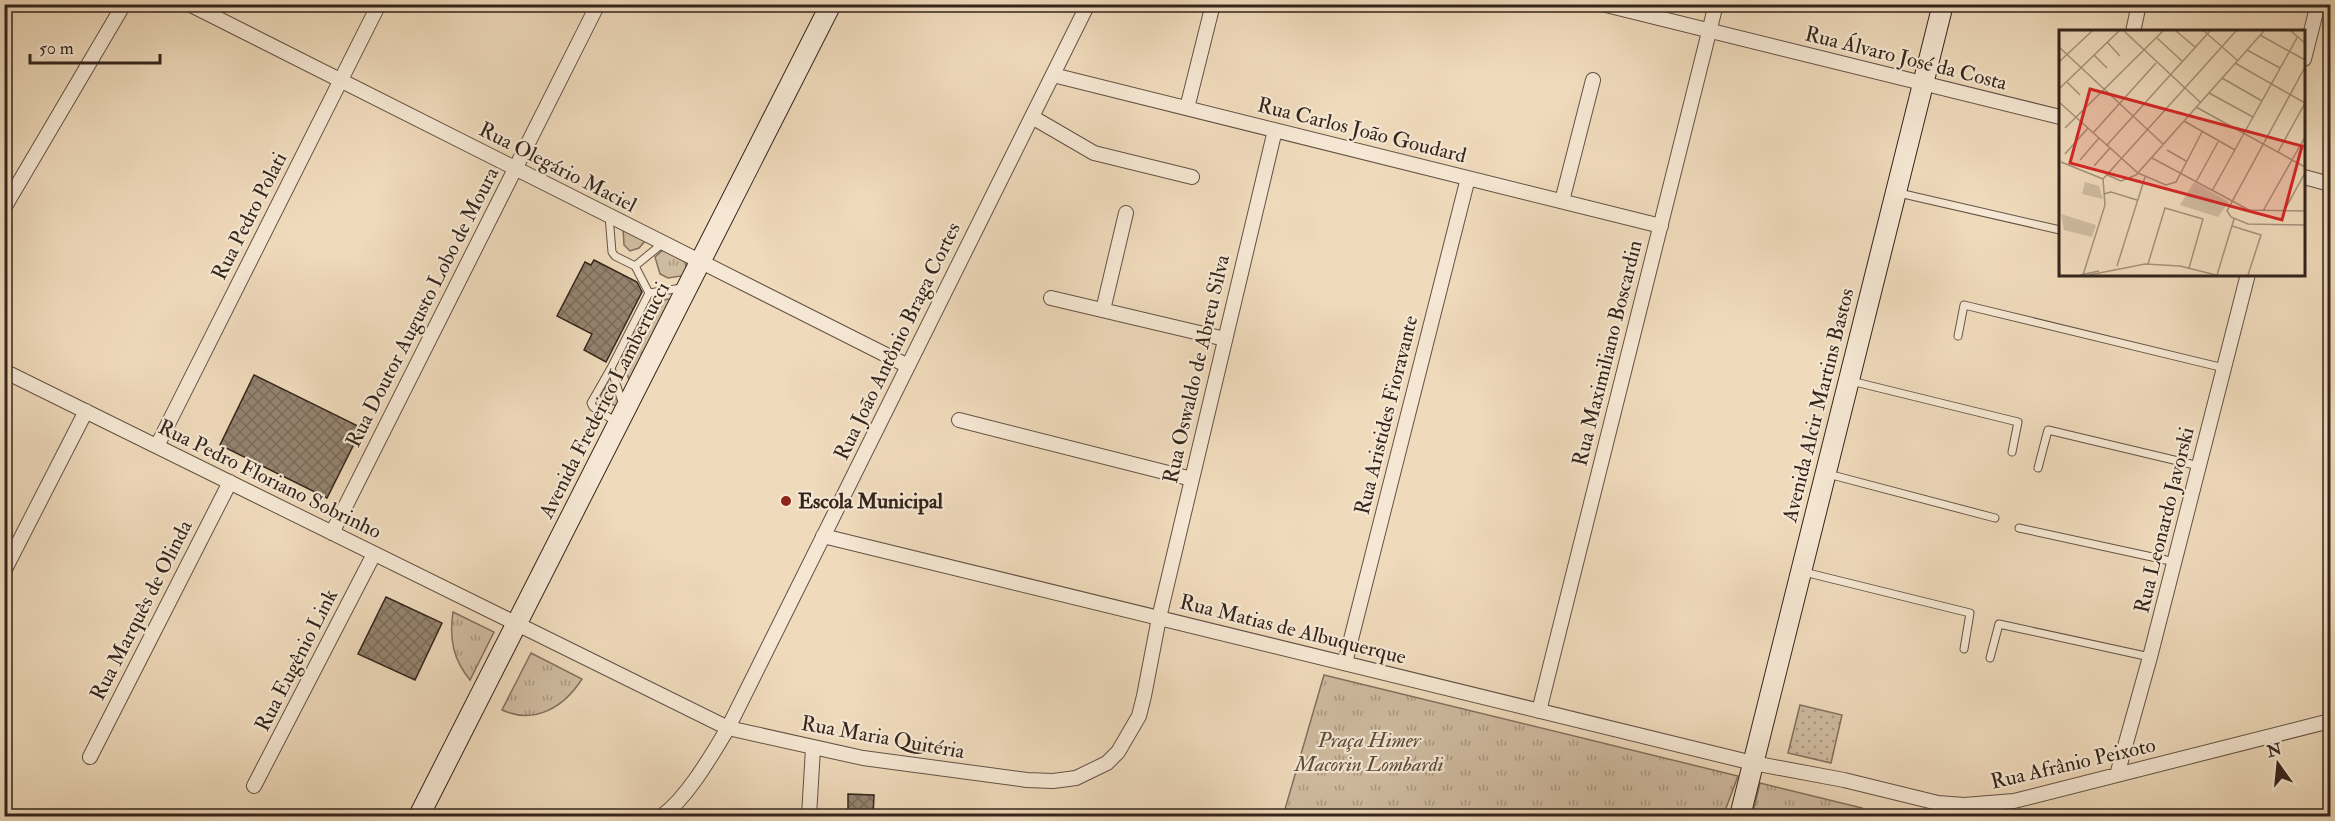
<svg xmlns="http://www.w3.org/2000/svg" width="2335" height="821" font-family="'IM FELL Double Pica',serif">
  <defs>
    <pattern id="grass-tufts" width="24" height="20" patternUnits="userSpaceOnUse" patternTransform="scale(1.5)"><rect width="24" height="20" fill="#cfbba0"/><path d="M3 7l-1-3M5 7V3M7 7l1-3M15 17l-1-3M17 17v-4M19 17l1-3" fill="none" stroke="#a99882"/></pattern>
    <pattern id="garden-dots" width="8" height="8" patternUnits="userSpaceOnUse" patternTransform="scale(1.5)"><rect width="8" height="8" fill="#cfbba0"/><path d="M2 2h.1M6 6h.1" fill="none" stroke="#a99882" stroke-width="1.8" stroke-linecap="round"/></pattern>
    <pattern id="building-cross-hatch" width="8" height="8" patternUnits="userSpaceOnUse" patternTransform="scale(1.5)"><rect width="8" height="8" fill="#95836f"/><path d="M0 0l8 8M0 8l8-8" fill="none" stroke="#7a6b5a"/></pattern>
  </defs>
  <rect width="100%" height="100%" fill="#efdabb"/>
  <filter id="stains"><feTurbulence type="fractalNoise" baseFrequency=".00333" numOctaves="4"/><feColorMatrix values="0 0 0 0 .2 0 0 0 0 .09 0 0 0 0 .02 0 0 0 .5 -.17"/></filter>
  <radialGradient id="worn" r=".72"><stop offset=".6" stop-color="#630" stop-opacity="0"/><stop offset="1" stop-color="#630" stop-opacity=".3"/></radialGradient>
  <path fill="url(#grass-tufts)" stroke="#82705e" stroke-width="1.5" d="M623,228L646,240L639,248L630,251L624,245Z
    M664,249L685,262L688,275L668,278L660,274L655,257Z
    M674,298L633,389L620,357L648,303Z
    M608,383L612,384L622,409L599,398Z
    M453,612L494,632L470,680C453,659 449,639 453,612Z
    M531,653L582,679C564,707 535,725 502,710Z
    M1324,675L1738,776L1723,816H1283Z
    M1760,783L1862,808L1857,816H1752Z"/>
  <path fill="url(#garden-dots)" stroke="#82705e" stroke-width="1.5" d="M1800,705L1842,715L1831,763L1788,753Z"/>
  <path fill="url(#building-cross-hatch)" stroke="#34251c" stroke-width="1.5" d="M594,260L637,282L642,292L606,362L584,350L592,334L557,316L585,262L591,265Z
    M254,375L362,428L327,498L220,445Z
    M386,597L442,623L415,680L358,654Z
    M848,794L874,795L873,816H848Z"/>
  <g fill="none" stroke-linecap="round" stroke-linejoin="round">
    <g stroke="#635244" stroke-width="9">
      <path id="lane" d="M1899,193L2060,230
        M609,216L612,252L615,256L635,266L649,293L611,368L623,405
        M635,266L663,243
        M649,293L682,288
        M1958,336L1964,305L2224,368
        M611,368L591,403L593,407L616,422
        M1851,381L2018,422L2012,452
        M2038,468L2048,430L2199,466
        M1828,474L1995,518
        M2019,528L2175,562
        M1804,572L1970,613L1964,649
        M1990,658L1999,624L2150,657"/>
    </g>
    <g stroke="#635244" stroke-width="16">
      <path id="street" d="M189,4L908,366
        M1602,4L2060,117
        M2133,32L2139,4
        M2304,59L2318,4
        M1053,75L1661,226
        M1187,108L1213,4
        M1032,117L1094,153L1192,177
        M2304,177L2330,184
        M1562,201L1593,80
        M4,208L124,4
        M1051,298L1225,339
        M1103,310L1126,213
        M4,371L728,728L863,758L1027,780L1053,781L1076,778L1107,763L1118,752L1139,716L1144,696L1159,618L1275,130
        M959,420L1192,479
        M157,446L379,4
        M332,533L598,4
        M823,536L1753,763L1844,780L1938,803L1964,805L2014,801L2330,721
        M4,571L86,411
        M1345,663L1468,178
        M1539,711L1716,4
        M90,757L230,482
        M2117,775L2150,657L2248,274
        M254,786L374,554
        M662,816C688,797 711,756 728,728L1088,4
        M809,816L813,748"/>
    </g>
    <g stroke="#34251c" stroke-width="22">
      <path id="secondary" d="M419,816L831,4
        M1740,816L1943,4"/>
    </g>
    <use href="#lane" stroke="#f5e7d3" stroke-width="7"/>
    <use href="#street" stroke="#f5e7d3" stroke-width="14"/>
    <use href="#secondary" stroke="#f5e7d3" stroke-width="20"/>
  </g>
  <circle fill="#8f2418" stroke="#f5e7d3" stroke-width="2" cx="786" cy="501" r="6"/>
  <g text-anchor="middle" stroke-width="4.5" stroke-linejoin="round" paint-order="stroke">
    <g font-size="21" fill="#34251c" stroke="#f5e7d3">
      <text transform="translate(1906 58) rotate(14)" y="7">Rua Álvaro José da Costa</text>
      <text transform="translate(1362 130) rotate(14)" y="7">Rua Carlos João Goudard</text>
      <text transform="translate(558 167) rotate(27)" y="7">Rua Olegário Maciel</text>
      <text transform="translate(249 216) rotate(-63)" y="7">Rua Pedro Polati</text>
      <text transform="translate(422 307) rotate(-63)" y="7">Rua Doutor Augusto Lobo de Moura</text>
      <text transform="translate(897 341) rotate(-64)" y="7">Rua João Antônio Braga Cortes</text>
      <text transform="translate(1607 353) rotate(-76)" y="7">Rua Maximiliano Boscardin</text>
      <text transform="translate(1196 369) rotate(-77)" y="7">Rua Oswaldo de Abreu Silva</text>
      <text transform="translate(604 400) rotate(-63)" y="7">Avenida Frederico Lambertucci</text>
      <text transform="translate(1818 405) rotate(-76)" y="7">Avenida Alcir Martins Bastos</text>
      <text transform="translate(1386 415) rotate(-76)" y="7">Rua Aristides Fioravante</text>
      <text transform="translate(270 479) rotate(26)" y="7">Rua Pedro Floriano Sobrinho</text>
      <text transform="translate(2164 520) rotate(-76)" y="7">Rua Leonardo Javorski</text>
      <text transform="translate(141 610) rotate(-63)" y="7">Rua Marquês de Olinda</text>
      <text transform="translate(1293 629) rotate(14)" y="7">Rua Matias de Albuquerque</text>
      <text transform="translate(296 660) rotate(-63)" y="7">Rua Eugênio Link</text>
      <text transform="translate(883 737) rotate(10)" y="7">Rua Maria Quitéria</text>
      <text transform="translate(2073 763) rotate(-13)" y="7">Rua Afrânio Peixoto</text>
    </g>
    <g font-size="21" font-weight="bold" fill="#34251c" stroke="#f5e7d3" text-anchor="start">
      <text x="798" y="508">Escola Municipal</text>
    </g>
    <g font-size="21" font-style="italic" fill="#5b4a3d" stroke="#f5e7d3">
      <text x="1369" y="747">Praça Himer<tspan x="1369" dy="24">Macorin Lombardi</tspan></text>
    </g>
  </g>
  <g transform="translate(2059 30)">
    <rect width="246" height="246" fill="#efdabb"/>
    <path d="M26,152L40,156L44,169L23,164ZM135,152L170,172L159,187L121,175ZM2,184L37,195L33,207L5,200Z" fill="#cfbba0"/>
    <path fill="none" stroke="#a4927b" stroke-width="1.5" d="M65,1L141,72M117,1L136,17M145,1L178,30M232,1L246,13M201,5L246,30M98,8L123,31M48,12L61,26M0,17L104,114M188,20L221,38M35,25L48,38M0,32L33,1M176,33L246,73L219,122M246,37L168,181L172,187L189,194L246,195M163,48L203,71M8,52L21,65M0,59L60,1M150,63L194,87M0,72L79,143L107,155L117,152L143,102M137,77L246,137M125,91L176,120M6,98L104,1M34,103L97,33M48,115L151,1M108,120L127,131M6,124L29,98M93,128L190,180L246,181M21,130L40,108M2,132L44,149M35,136L51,118M48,145L62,151L77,145L205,1M137,152L159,112M153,161L239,6M45,164L52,162L78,170M204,181L246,107M225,181L246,143M173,196L202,205L189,245M0,223L1,245M89,234L106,178L144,189L130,238M58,236L86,147M21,245L40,241M24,245L46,175L44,149L177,1M30,245L86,234L121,236L157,245M158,245L175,189"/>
    <path fill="#d62828" fill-opacity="0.15" stroke="#d62828" stroke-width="3" d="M31,59L243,116L223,190L11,133Z"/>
    <rect width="246" height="246" fill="none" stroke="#34251c" stroke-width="3"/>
  </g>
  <rect width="2335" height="821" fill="none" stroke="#efdabb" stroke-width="24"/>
  <rect x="6" y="6" width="2323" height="809" fill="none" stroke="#34251c" stroke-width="3"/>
  <rect x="12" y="12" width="2311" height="797" fill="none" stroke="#34251c" stroke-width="1.5"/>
  <g transform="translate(2278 764) rotate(345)" stroke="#f5e7d3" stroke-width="4.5" paint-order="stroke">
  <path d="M0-4.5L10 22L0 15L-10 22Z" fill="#34251c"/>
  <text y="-9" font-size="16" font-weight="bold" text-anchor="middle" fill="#34251c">N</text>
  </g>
  <path d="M30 54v9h130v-9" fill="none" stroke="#34251c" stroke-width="3"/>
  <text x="39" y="54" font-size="18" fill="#34251c" stroke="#f5e7d3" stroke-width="4.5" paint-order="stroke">50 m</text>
  <rect width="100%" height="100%" filter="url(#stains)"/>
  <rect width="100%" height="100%" fill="url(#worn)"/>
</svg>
